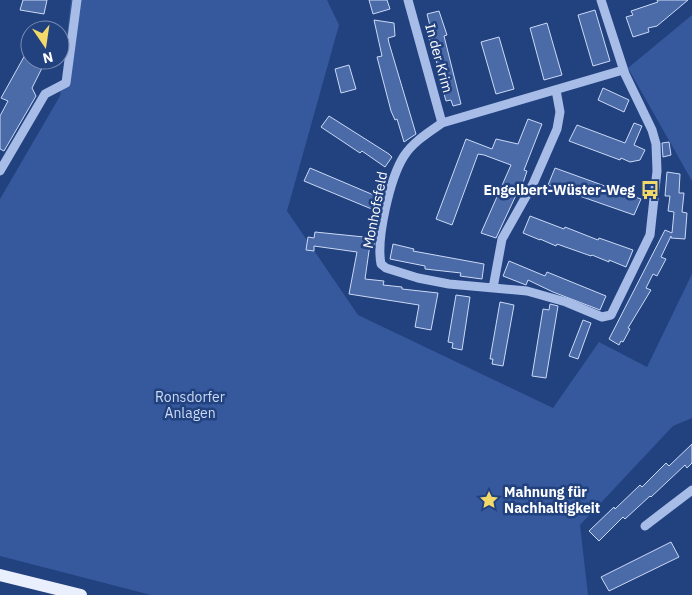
<svg xmlns="http://www.w3.org/2000/svg" width="692" height="595" font-family="'IBM Plex Sans',sans-serif">
  <rect width="100%" height="100%" fill="#22417f"/>
  <path fill="#36599d" d="M71,0H327L339,25L287,211L358,315L553,408L599,342L647,367L692,274V418L673,426L580,525L588,595H151L0,556V199L60,96Z
    M692,15V181L628,68Z"/>
  <path fill="#4b6aa8" stroke="#cbdaf5" d="M23,0H47L44,14L20,10Z
    M369,0H387L390,9L373,14Z
    M657,0H688L657,26L648,28L649,32L633,37L626,17L633,15L631,11L658,2Z
    M595,10L610,61L593,66L578,15Z
    M439,11L447,35L444,36L461,104L453,106L451,100L446,101L441,83L443,82L429,39L433,38L427,14Z
    M374,20L394,23L395,36L388,38L389,43L416,134L404,142L397,119L395,120L391,111L377,57L382,56Z
    M547,23L562,75L544,80L530,28Z
    M499,37L514,89L496,94L481,42Z
    M30,46V60H46L32,88L36,96L4,151L0,149V116L8,101L1,98Z
    M349,65L356,89L341,93L335,69Z
    M603,88L629,100L624,112L598,100Z
    M329,116L389,154L392,157L385,167L362,151L360,153L321,127Z
    M528,119L542,124L524,170L527,171L521,189L517,193L496,238L481,233L511,165L484,155L478,154L452,225L436,219L466,139L492,149L496,139L518,144Z
    M634,123L642,126L634,145L645,150L640,160L630,162L621,158L620,160L569,141L577,125L625,143Z
    M669,142L671,155L663,157L662,143Z
    M310,168L376,196L379,199L374,210L304,181Z
    M555,168L641,199L634,215L548,185Z
    M667,172L680,174L679,193H684L682,212L687,213L685,239L671,238V236L661,257L666,259L657,276L653,274L646,288L651,290L628,328L630,329L623,342L621,341L619,345L609,339L665,230L672,233L674,212L668,211L670,196H665Z
    M530,216L564,229L565,227L598,240L599,238L633,250L626,267L609,260V262L592,255L591,256L557,244L556,246L540,239V240L523,233Z
    M315,232L374,238V246L370,245L369,251L365,279L384,281L383,285L402,287V289L438,293L431,330L415,327L419,305L349,294L357,252L314,246V251L306,250L308,237L314,238Z
    M393,244L414,249L413,251L484,264L482,279L460,276L461,273L425,269V266L390,259Z
    M509,261L545,276L547,272L606,296L600,310L553,292L528,280L526,285L503,276Z
    M456,295L470,297L462,350L452,348L453,343L448,342Z
    M500,302L514,305L503,366L492,364L493,359H490Z
    M550,304L558,306L546,378L532,376L543,309L549,310Z
    M583,320L591,323L578,359L569,356Z
    M692,444V463L687,468L685,465L651,497L650,496L625,519L623,517L599,541L589,531L614,507L615,509L640,485L642,487L666,463L669,466Z
    M671,542L679,557L609,591L601,577Z"/>
  <g fill="none" stroke-linecap="round" stroke-linejoin="round">
    <path stroke="#a7bde7" stroke-width="9" d="M408,0L442,123
      M601,0L625,74L652,130L656,144L657,171L650,235L611,315L602,317L566,302L527,291L449,284L418,278L386,268L381,264C376,238 390,178 404,156C413,142 429,132 442,123L623,70
      M0,171L45,94L66,83L77,0
      M493,288L502,239L533,184L557,129L560,112L556,90
      M645,526L692,490"/>
    <path stroke="#e9effd" stroke-width="12" d="M0,575L81,595"/>
  </g>
  <defs>
    <g id="bus-bare" transform="scale(1.5)"><path d="M-5-6H5V4H4V6H2V4H-2V6H-4V4H-5ZM-3.5-4V0h7V-4ZM-3.5 1.2v1.5H-2V1.2ZM2 1.2v1.5H3.5V1.2Z" fill="#f3d96a" stroke="#22417f" stroke-width="2.5" paint-order="stroke"/></g>
    <g id="sight-bare" transform="scale(1.5)"><path d="M0-6L1.8-2.2L6-1.7L2.9 1.2L3.7 5.4L0 3.3L-3.7 5.4L-2.9 1.2L-6-1.7L-1.8-2.2Z" fill="#f3d96a" stroke="#22417f" stroke-width="2.5" paint-order="stroke"/></g>
  </defs>
  <g fill-rule="evenodd">
    <use href="#bus-bare" x="650" y="190"/>
    <use href="#sight-bare" x="489" y="500"/>
  </g>
  <g text-anchor="middle" stroke-width="5" stroke-linejoin="round" paint-order="stroke">
    <g font-size="14" fill="#fff" stroke="#22417f">
      <text transform="translate(439 58) rotate(75)" y="5">In der Krim</text>
      <text transform="translate(375 210) rotate(-79)" y="5">Monhofsfeld</text>
    </g>
    <g font-size="14" font-weight="bold" fill="#fff" stroke="#22417f" text-anchor="end">
      <text x="635" y="195">Engelbert-Wüster-Weg</text>
      <text x="504" y="497" text-anchor="start">Mahnung für<tspan x="504" dy="16">Nachhaltigkeit</tspan></text>
    </g>
    <g font-size="14" fill="#cbdaf5" stroke="#22417f">
      <text x="190" y="402">Ronsdorfer<tspan x="190" dy="16">Anlagen</tspan></text>
    </g>
  </g>
  <g transform="translate(45 45) rotate(167)"><circle r="24" fill="#22417f" stroke="#7a8db2"/>
  <path d="M0-4L9 19L0 12L-9 19Z" fill="#f3d96a"/>
  <text y="-8" font-size="14" font-weight="bold" text-anchor="middle" fill="#ffffff">N</text>
  </g>
</svg>
